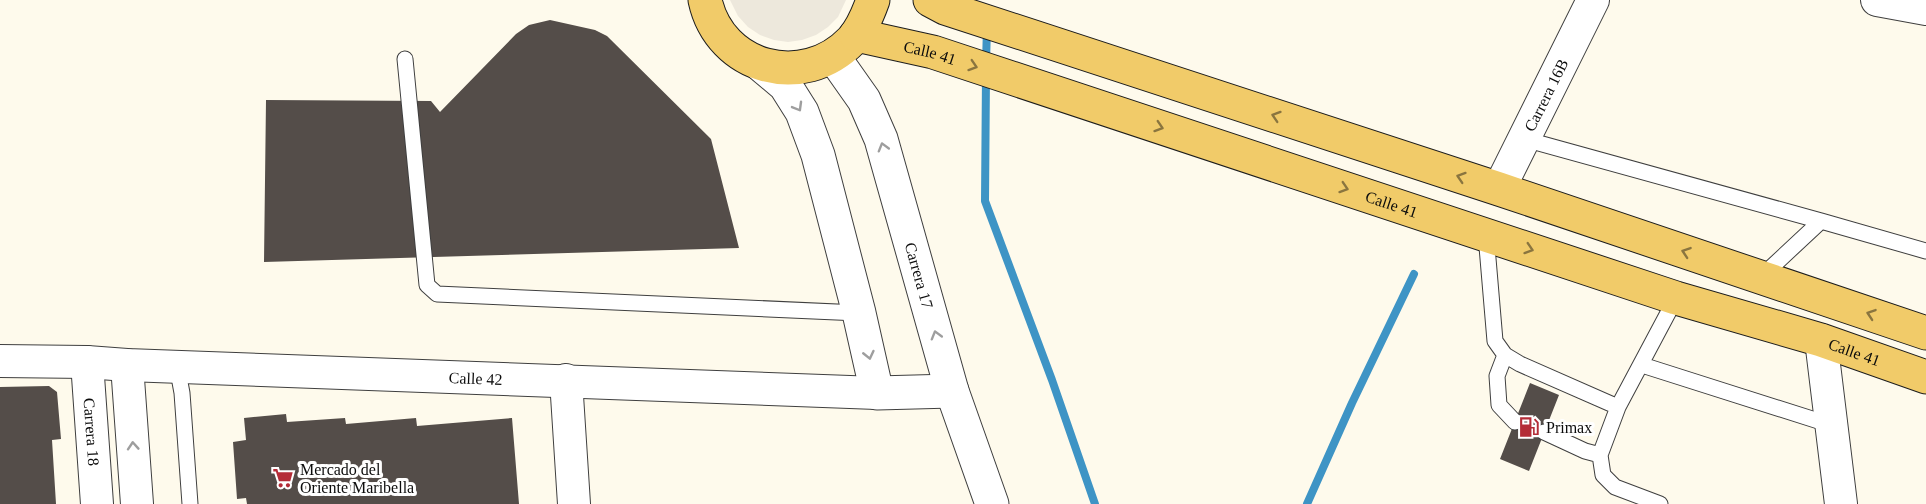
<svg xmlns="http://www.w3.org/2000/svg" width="1926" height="504" font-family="'Times New Roman',serif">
  <rect width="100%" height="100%" fill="#fefaec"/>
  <path fill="#ede8dc" d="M730,0H846L838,17L828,27L816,35L802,40L788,42L774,40L760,35L748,27L738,16Z"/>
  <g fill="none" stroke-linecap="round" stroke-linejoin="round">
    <path stroke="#3e94c5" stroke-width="8" d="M986,63L987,27
      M986,75L985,201L1052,380L1095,504
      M1307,504L1352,403L1414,274"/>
  </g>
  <path fill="#544d49" d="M550,20L595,30L607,36L711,139L739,248L264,262L266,100L431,101L440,112L516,34L529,25Z
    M1530,383L1559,395L1529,471L1500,459Z
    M49,386L57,392L61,439L52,440L56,504H0V387Z
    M286,414L287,422L345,418L346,424L416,418L417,426L512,418L519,504H247L246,498L237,499L233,442L246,440L244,418Z"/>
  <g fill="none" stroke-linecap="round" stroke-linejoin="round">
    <g stroke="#3f3f3f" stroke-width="17">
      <path id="service" d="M405,59L427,285L437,294L859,313
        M1524,139L1821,221
        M1486,235L1495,341L1505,355L1520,364L1618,407L1676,298
        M1761,277L1821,221L1926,251
        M1505,355L1497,376L1499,405L1515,422
        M1642,365L1831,425
        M177,366L182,393L190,504
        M1618,407L1600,455L1603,475L1615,487L1660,504
        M1544,432L1585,451L1600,455"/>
    </g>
    <g stroke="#3f3f3f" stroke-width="34">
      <g id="minor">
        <path d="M1877,0L1926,9"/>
        <path id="s1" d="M1499,189L1593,0"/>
        <path d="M1821,340L1841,504"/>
        <path id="s2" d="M0,361L87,362L127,365L877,393"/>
        <path id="s3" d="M87,362L97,504"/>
        <path d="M127,365L137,504"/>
        <path d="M566,380L574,504"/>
      </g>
    </g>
    <g stroke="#3f3f3f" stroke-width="35">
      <g id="tertiary">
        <path id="s4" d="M833,56L864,100L881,139L952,391L992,504"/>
        <path d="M760,64L785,85L802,112L818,155L859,313L877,393L952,391"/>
      </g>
    </g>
    <g stroke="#1d1d1d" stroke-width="35">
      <g id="primary">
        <path d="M705,0C720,69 803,91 852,40C862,29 868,14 873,0"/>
        <path d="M930,0L945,8L1499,189L1926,333"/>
        <path id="s5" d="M856,35L933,52L1676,298L1821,340L1926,377"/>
      </g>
    </g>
    <use href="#service" stroke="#fff" stroke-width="15"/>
    <use href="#minor" stroke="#fff" stroke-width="32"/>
    <use href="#tertiary" stroke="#fff" stroke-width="33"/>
    <use href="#primary" stroke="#f1cb69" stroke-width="33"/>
  </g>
  <defs><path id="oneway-chevron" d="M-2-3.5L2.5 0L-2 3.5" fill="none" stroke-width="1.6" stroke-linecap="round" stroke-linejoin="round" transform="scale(1.5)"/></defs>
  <g stroke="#8a753f">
    <use href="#oneway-chevron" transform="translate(973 66) rotate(18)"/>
    <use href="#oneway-chevron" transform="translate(1276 116) rotate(-162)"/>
    <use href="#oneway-chevron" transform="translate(1159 127) rotate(18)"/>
    <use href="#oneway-chevron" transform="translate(1461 177) rotate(-162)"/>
    <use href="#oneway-chevron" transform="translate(1344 188) rotate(18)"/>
    <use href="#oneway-chevron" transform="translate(1529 249) rotate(18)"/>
    <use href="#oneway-chevron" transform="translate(1686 252) rotate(-161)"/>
    <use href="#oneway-chevron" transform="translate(1871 314) rotate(-161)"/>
  </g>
  <g stroke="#9e9e9e">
    <use href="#oneway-chevron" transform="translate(798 107) rotate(60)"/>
    <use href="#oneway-chevron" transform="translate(883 147) rotate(-106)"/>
    <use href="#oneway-chevron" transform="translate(936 335) rotate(-106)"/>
    <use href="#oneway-chevron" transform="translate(869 355) rotate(77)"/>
    <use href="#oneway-chevron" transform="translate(133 446) rotate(-94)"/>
  </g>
  <defs>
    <g id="fuel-bare" transform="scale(1.62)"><path d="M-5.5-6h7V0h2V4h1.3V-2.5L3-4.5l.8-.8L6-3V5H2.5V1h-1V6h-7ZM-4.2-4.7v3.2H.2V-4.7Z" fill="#b42c37" stroke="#fff" stroke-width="2.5" paint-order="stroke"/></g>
    <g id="supermarket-bare" transform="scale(1.62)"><path d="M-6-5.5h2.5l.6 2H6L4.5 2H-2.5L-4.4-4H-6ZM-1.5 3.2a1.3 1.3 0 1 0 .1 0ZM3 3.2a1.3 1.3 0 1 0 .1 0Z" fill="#b42c37" stroke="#fff" stroke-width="2.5" paint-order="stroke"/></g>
  </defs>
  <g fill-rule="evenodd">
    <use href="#fuel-bare" x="1529" y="427"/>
    <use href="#supermarket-bare" x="283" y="478"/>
  </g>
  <g text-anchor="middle" stroke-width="6" stroke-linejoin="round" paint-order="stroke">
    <g font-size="16" fill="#0c0c0c" stroke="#fff">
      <text dy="6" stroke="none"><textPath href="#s5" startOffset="76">Calle 41</textPath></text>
      <text dy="6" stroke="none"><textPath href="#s1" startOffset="105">Carrera 16B</textPath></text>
      <text dy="6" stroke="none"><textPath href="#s5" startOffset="562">Calle 41</textPath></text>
      <text dy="6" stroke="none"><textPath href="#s4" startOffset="238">Carrera 17</textPath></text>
      <text dy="6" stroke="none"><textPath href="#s5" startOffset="1048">Calle 41</textPath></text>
      <text dy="6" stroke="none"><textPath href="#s2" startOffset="476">Calle 42</textPath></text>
      <text dy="6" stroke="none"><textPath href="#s3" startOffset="70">Carrera 18</textPath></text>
    </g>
    <g font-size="16" fill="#0c0c0c" stroke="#fff" text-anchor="start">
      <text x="1546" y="433">Primax</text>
      <text x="300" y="475">Mercado del<tspan x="300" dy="18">Oriente Maribella</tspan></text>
    </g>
  </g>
</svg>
